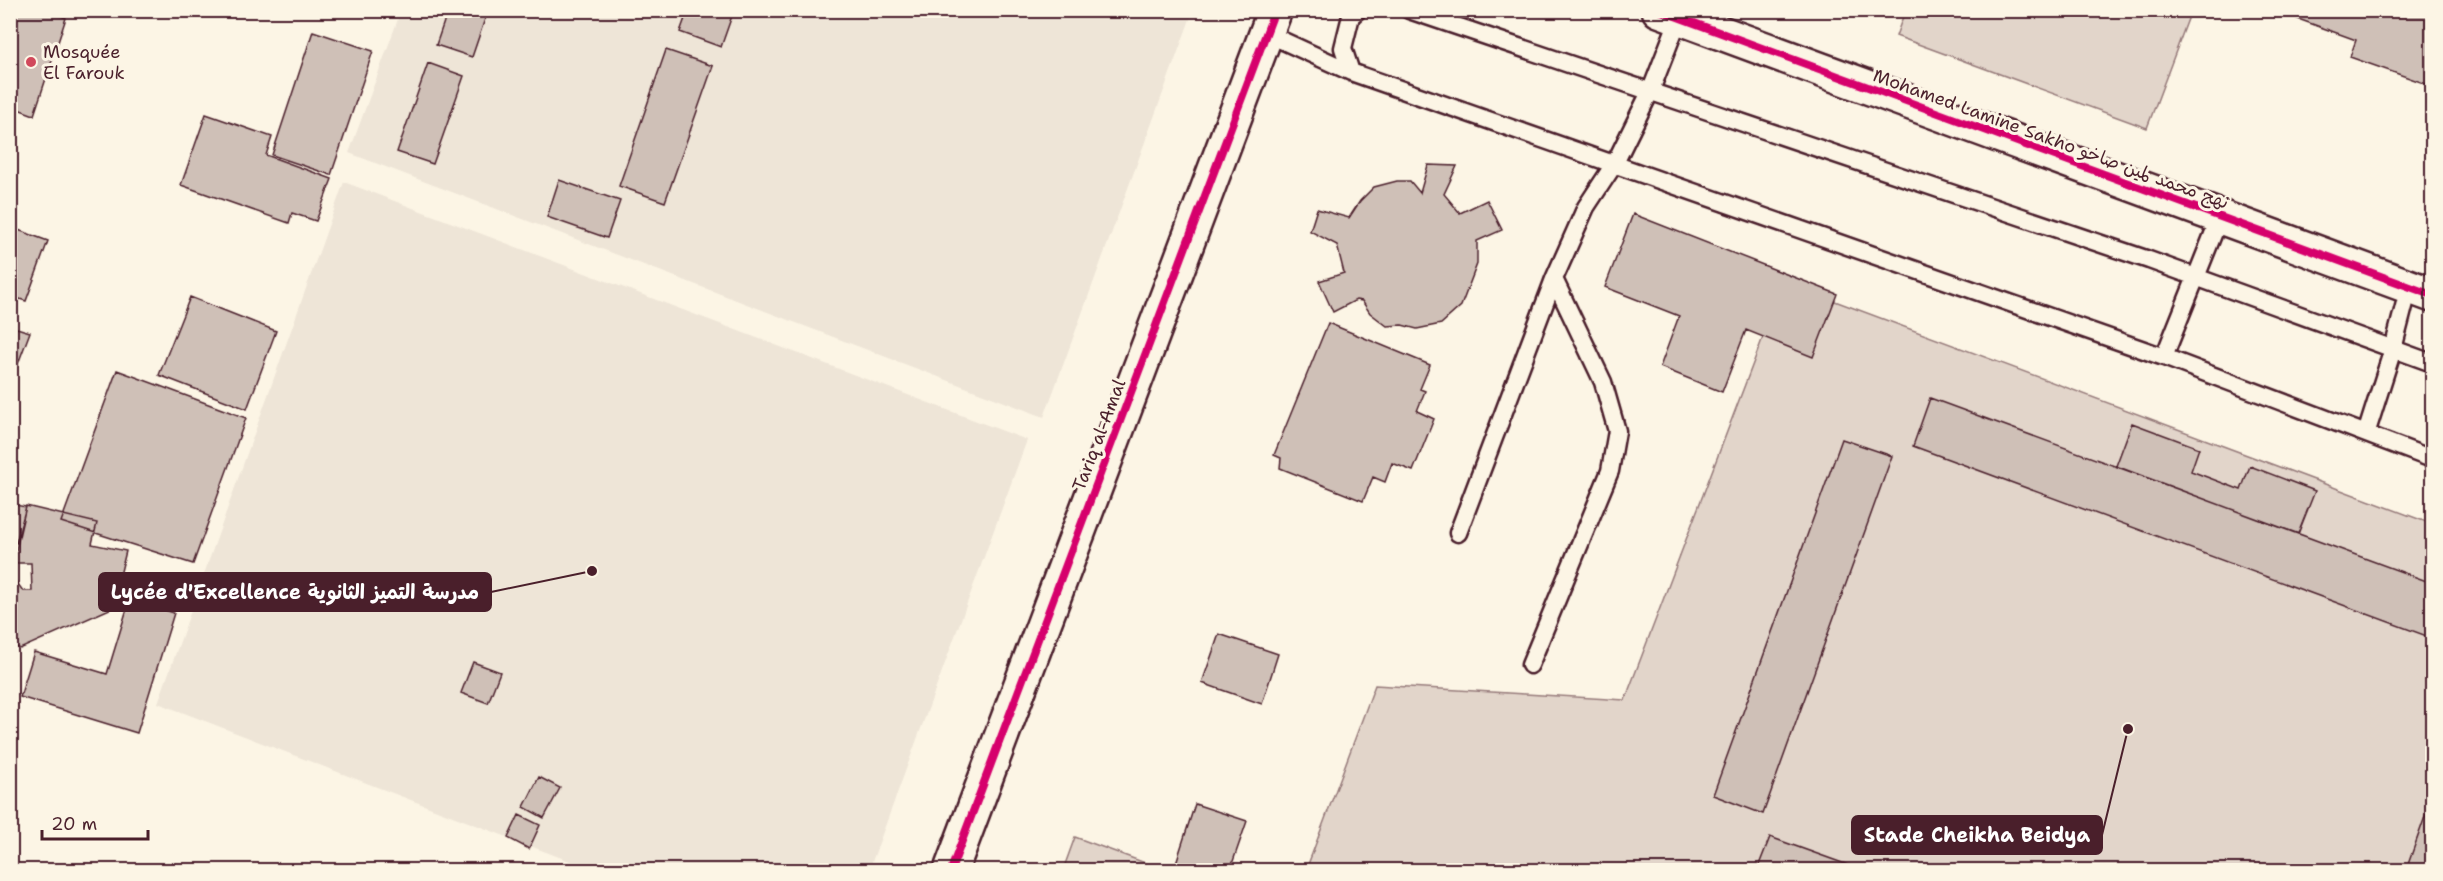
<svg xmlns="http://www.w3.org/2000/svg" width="2443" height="881" font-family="'Shantell Sans','Playpen Sans Arabic',sans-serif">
  <rect width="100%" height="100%" fill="#fcf5e5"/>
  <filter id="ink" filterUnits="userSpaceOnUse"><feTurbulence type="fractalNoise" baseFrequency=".0167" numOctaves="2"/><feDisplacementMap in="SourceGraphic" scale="12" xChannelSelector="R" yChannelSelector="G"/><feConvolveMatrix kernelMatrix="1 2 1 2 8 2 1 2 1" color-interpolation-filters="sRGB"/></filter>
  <g filter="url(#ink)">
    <path fill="#eee5d7" d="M401,11H1193L1044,417L349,153Z
      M344,182L1027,440L869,870H593L158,703Z"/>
    <path fill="#e2d5ca" stroke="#967a7a" stroke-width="1.5" d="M1905,11V10L2191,11L2147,128L1896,36Z
      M1784,282L2432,524V870H1306L1375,685L1625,700Z
      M1075,837L1164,870H1063Z"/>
    <path fill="#cfc0b7" stroke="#4a1f2b" stroke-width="1.5" d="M10,10H46L66,18L34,115L10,106Z
      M448,10H488L472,57L436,45Z
      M688,10H734L721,47L680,32Z
      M2292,10H2432V86L2350,57L2356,40L2290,16Z
      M313,31L373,51L331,175L272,155Z
      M666,50L713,66L665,202L619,186Z
      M428,63L464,76L433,164L397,152Z
      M206,114L272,137L266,155L332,179L316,221L292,213L289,223L181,185Z
      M1428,165L1457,166L1444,194L1460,213L1487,200L1502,230L1477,241V264L1461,306L1441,324L1417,329L1402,325L1387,326L1370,313L1362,301L1356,300L1333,312L1319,281L1344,273L1337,245L1310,231L1317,209L1349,218L1360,201L1374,187L1397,181H1410L1420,193Z
      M559,180L620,201L607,238L547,217Z
      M1633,214L1837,294L1813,357L1746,330L1722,392L1660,367L1679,316L1605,287Z
      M10,227L48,241L26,301L10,296Z
      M190,297L276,331L247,409L159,375Z
      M1328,323L1430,365L1420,389L1425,391L1417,411L1434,419L1413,471L1392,463L1385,482L1373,477L1363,501L1280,468L1281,458L1274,455Z
      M10,326L30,332L10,385Z
      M117,370L246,418L193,564L61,522Z
      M1930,398L2432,583V638L1913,446Z
      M2132,423L2199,448L2191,471L2241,490L2250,466L2315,491L2298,534L2116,466Z
      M1842,439L1892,456L1763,814L1713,795Z
      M10,504L26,507L16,543L10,542Z
      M26,506L97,523L92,544L126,551L112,608L20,649L10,643V573L23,591H32L31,563H13Z
      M130,599L174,613L137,733L20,697L34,652L107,674Z
      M1219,634L1278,654L1262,704L1202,683Z
      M473,662L500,672L488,703L461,693Z
      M539,777L560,788L544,818L524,807Z
      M2432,797V870H2406Z
      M1195,804L1247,821L1230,870H1199L1176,863Z
      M519,815L540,825L529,849L508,838Z
      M1770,837L1862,870H1757Z"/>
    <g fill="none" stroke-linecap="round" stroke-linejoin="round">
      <g stroke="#4a1f2b" stroke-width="21">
        <path id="lane" d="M1358,10L1351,16L1343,48L1351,72L2164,357L2432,459
          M1409,10L2149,260L2432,363
          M1266,33L1351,72
          M2164,357L2220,217
          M2366,434L2393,349L2409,287
          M1458,533L1554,279L1586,207L1615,163L1651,90L1679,18
          M1530,665L1610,471L1617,431L1603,382L1554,279"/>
      </g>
      <g stroke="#4a1f2b" stroke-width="38">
        <path id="street" d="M1659,10L2432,295"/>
      </g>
      <g stroke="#4a1f2b" stroke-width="38">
        <path id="secondary" d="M951,870L1275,10"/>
      </g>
      <use href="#lane" stroke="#fcf5e5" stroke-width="16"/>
      <use href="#street" stroke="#fcf5e5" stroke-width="33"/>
      <use href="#secondary" stroke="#fcf5e5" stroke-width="33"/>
      <g stroke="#fcf5e5" stroke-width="11">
        <path id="cycleway" d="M1659,10L2432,295
          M951,870L1275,10"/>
      </g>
      <use href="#cycleway" stroke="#d6006c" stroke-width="8"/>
    </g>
  </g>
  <circle fill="#d1495b" stroke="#fcf5e5" stroke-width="2" cx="31" cy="62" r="6"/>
  <g text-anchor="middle" stroke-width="6" stroke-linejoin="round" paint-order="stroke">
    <g font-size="18" fill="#4a1f2b" stroke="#fcf5e5" text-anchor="start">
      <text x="43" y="58">Mosquée<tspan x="43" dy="21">El Farouk</tspan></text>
    </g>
    <g font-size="18" fill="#4a1f2b" stroke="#fcf5e5">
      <text transform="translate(2051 139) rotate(20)" y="6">Mohamed Lamine Sakho نهج محمد لمين صاخو</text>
      <text transform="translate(1099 435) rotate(-69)" y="6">Tariq al-Amal</text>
    </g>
  </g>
  <path fill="none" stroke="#4a1f2b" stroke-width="2" d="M592 571L491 592M2128 729L2102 835"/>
  <g fill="#4a1f2b" stroke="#fcf5e5" stroke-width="2">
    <circle cx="592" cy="571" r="6"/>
    <circle cx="2128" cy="729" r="6"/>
  </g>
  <g fill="#4a1f2b" stroke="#4a1f2b" stroke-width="2">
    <rect x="99" y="573" width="392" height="38" rx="6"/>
    <rect x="1852" y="816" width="250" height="38" rx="6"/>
  </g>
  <g font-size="20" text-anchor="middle" font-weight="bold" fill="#fff">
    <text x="295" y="599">Lycée d'Excellence مدرسة التميز الثانوية</text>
    <text x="1977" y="842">Stade Cheikha Beidya</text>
  </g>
  <rect width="2443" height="881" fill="none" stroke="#fcf5e5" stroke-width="36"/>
  <rect x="18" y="18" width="2407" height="845" fill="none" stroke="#4a1f2b" stroke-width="2" filter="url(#ink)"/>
  <path d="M42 830v9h106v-9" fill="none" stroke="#4a1f2b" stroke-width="3"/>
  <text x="51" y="830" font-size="18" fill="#4a1f2b" stroke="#fcf5e5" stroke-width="4.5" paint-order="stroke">20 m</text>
</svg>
